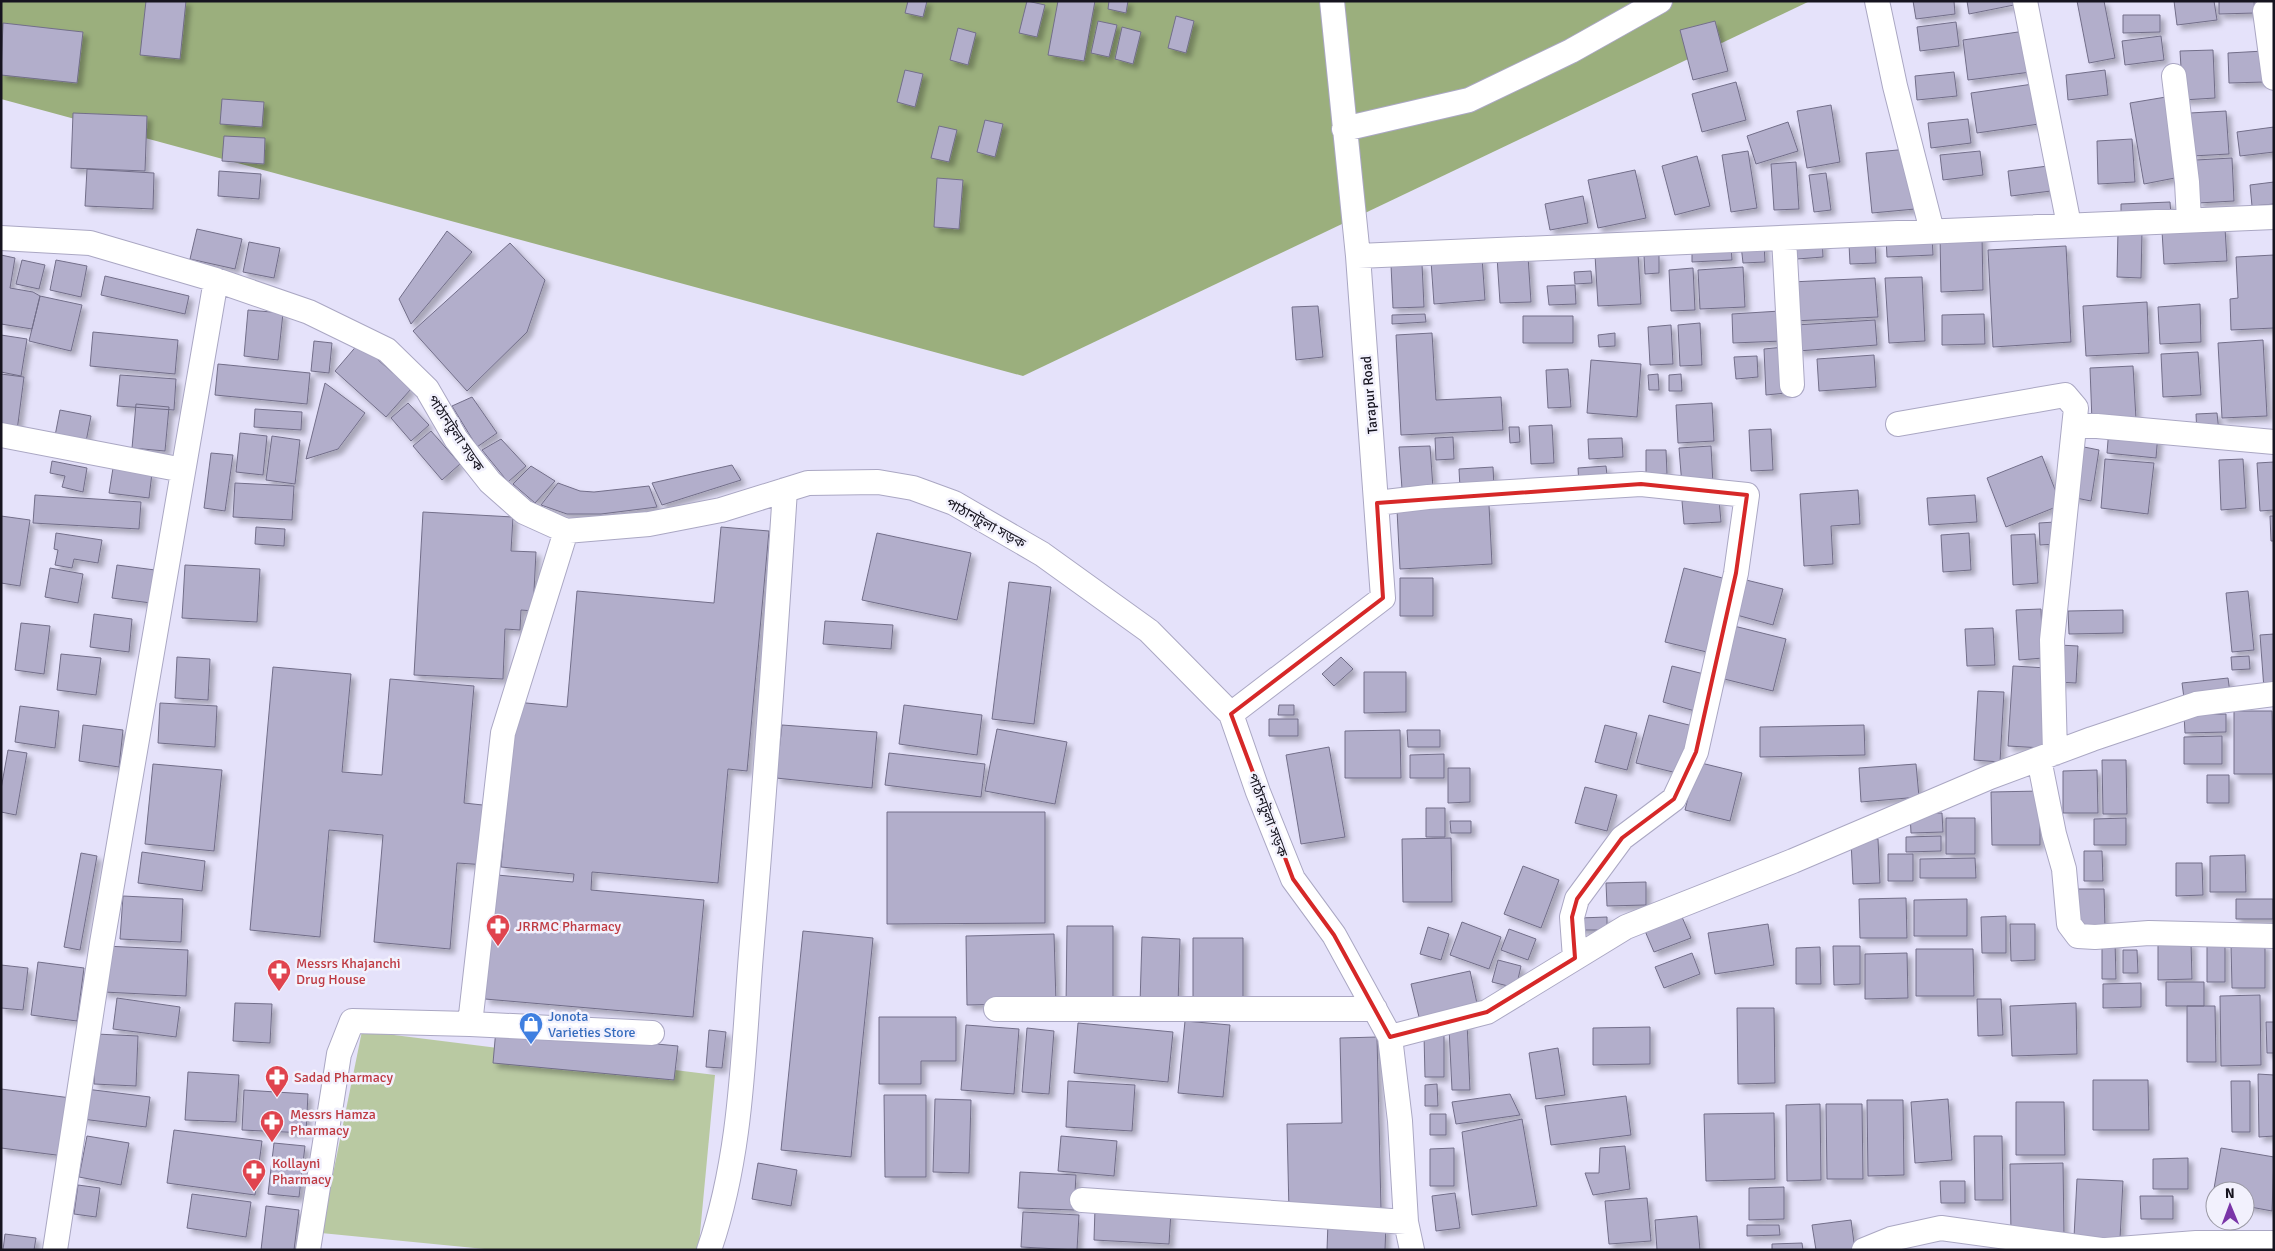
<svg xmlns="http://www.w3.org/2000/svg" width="2275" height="1251" font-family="Signika,'Noto Sans Bengali',sans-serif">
  <defs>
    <filter id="shadow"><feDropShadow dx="4.5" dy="4.5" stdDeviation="2.5" flood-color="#0004"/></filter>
  </defs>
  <rect width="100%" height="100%" fill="#e5e2fa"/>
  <path fill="#b9c9a2" d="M362,1031L715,1075L699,1244L696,1250H495L321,1233Z"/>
  <path fill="#9baf7d" d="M1,1H1810L1023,376L1,99Z"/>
  <path fill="#b2aecb" stroke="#726e89" filter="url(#shadow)" d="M146,1H186L180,59L140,55Z
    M908,1H927L923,17L905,13Z
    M1027,1L1045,5L1037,37L1019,33Z
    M1058,1H1095L1084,61L1048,55Z
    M1109,1H1128L1126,13L1108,9Z
    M1913,1H1954L1955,14L1916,19Z
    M1967,1H2018L2019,4L1969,14Z
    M2077,1H2104L2115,58L2089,63Z
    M2174,1H2214L2217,20L2177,25Z
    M2219,1H2254L2255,13L2219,14Z
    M2123,15H2160V32L2123,33Z
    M1176,16L1194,21L1186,53L1168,48Z
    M1098,21L1117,25L1109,57L1091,53Z
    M1715,21L1728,71L1693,80L1680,30Z
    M1956,22L1959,46L1920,51L1917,27Z
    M3,23L83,32L77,83L1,75Z
    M1122,27L1141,32L1133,64L1115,59Z
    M958,28L976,33L968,65L950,60Z
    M2025,31L2031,72L1968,80L1963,40Z
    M2161,36L2164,60L2125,65L2122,41Z
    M2213,50L2215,98L2183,100L2180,51Z
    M2264,51L2265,82L2229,83L2228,53Z
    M905,70L923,74L915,107L897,102Z
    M2105,70L2108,95L2068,100L2066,75Z
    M1954,72L1957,96L1917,100L1915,76Z
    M1736,82L1746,120L1702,132L1692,94Z
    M2033,84L2039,124L1977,133L1971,93Z
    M2166,97L2180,177L2144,184L2130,103Z
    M222,99L264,102L262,127L220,124Z
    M1831,105L1840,162L1807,168L1797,111Z
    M2226,111L2229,154L2192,156L2190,113Z
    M73,113L147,116L145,171L71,168Z
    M1968,119L1971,143L1931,148L1928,123Z
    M985,120L1003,124L995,157L977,152Z
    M1788,122L1798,151L1756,164L1747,136Z
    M939,126L957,130L949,162L931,158Z
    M2274,127V152L2240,156L2237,132Z
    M224,136L265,138L264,164L222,161Z
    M2132,139L2135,182L2098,184L2097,141Z
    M1908,149L1915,209L1872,213L1866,153Z
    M1748,151L1757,208L1731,212L1722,155Z
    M1980,151L1983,175L1943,180L1940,155Z
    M1697,156L1710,206L1675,215L1662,166Z
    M2232,158L2234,201L2198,203L2196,160Z
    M1796,162L1799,209L1774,210L1771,164Z
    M2048,166L2051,191L2011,196L2008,171Z
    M87,169L154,173L153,209L85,206Z
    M1635,170L1646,218L1598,228L1588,180Z
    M219,171L261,174L259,199L218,196Z
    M1826,173L1831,210L1814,212L1809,175Z
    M937,178L963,180L959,229L934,227Z
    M2274,182V204L2252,206L2250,185Z
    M1583,196L1588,223L1550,230L1545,204Z
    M2170,202L2171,215L2121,217V204Z
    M2225,228L2227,261L2164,264L2162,231Z
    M197,229L242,239L235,269L190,259Z
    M447,231L472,252L411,324L399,299Z
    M2118,231L2142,232L2141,278L2117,277Z
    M1932,235L1933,255L1887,257L1886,238Z
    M1982,235L1983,290L1941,292L1940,236Z
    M1822,237L1823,257L1797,259L1796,238Z
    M249,242L280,248L274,278L243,272Z
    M510,243L545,280L527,332L467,391L413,331Z
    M1764,243L1765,262L1743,263L1741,245Z
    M1875,243L1876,263L1850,264L1849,244Z
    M1731,246L1732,260L1692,262V248Z
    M2066,246L2071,342L1993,347L1988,250Z
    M1638,253L1641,304L1598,306L1595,255Z
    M1,255L15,258L10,288L33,292L40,296L32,329L1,324Z
    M1659,255V273L1645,274L1644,256Z
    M2274,255V328L2231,330L2230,299L2238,298L2236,257Z
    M1528,256L1531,302L1500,303L1497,257Z
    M1482,257L1485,300L1434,304L1431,261Z
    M22,260L45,265L39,289L16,284Z
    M56,260L87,266L81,297L50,290Z
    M1422,264L1424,307L1393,308L1391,265Z
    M1743,267L1745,307L1700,309L1698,270Z
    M1693,268L1695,310L1671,311L1669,270Z
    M1591,271L1592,283L1575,284L1574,272Z
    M105,276L189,296L185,314L101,295Z
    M1922,277L1925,341L1889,343L1885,278Z
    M1875,278L1878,317L1793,321L1791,282Z
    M1575,285L1576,304L1549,305L1547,286Z
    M40,296L82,305L71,351L29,341Z
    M2147,302L2149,353L2086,356L2083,306Z
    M2200,304L2201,342L2160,344L2158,307Z
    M1318,306L1323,357L1296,360L1292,307Z
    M248,310L283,313L278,360L244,356Z
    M1780,311L1782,341L1733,343L1732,314Z
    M1425,314L1426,322L1392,324V315Z
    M1984,314L1985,344L1942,345V315Z
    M1523,316H1573V343H1523Z
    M1875,320L1877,345L1798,351L1796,325Z
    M1700,323L1702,365L1680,366L1678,325Z
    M1671,325L1673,364L1650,365L1648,327Z
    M93,332L178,340L175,374L90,366Z
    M1432,333L1436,400L1501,397L1503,430L1401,435L1396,335Z
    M1615,333V346L1599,347L1598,335Z
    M1,335L27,339L21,376L1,372Z
    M2263,340L2267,416L2222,418L2218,343Z
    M314,341L332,343L329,373L311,371Z
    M359,343L411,389L386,417L335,371Z
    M1784,347L1786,393L1766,395L1764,349Z
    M2198,352L2201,395L2163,397L2161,354Z
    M1874,355L1876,387L1819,391L1817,359Z
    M1757,356L1758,377L1736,379L1734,357Z
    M1591,360L1641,364L1637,417L1587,413Z
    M218,364L310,373L307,404L215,395Z
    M2133,366L2136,419L2092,422L2090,368Z
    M1568,369L1571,407L1548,408L1546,370Z
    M1,374L24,377L17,431L1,429Z
    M1658,374L1659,390H1649L1648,375Z
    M1681,374L1682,391H1669V375Z
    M120,375L176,379L174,410L117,406Z
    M325,383L365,413L338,449L306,459Z
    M472,397L497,433L477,447L452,406Z
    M408,403L429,425L411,441L391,418Z
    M1712,403L1714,441L1678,443L1676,405Z
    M136,404L169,407L165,451L132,448Z
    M255,409L302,412L301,430L254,427Z
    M60,410L91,416L85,447L54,441Z
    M2217,413L2219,432L2197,434L2196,414Z
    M1552,425L1554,463L1531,464L1529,426Z
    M1509,427H1519L1520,442L1510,443Z
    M2109,428L2158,434L2156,458L2107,453Z
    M1771,429L1773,470L1751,471L1749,430Z
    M431,431L460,464L442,480L413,446Z
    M240,433L267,436L263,475L236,472Z
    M272,436L300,440L295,484L266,480Z
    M1453,437L1454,459L1436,460L1435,438Z
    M1622,438L1623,457L1589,459L1588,439Z
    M501,439L526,466L508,482L482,450Z
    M1430,446L1433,488L1402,489L1399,447Z
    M1711,446L1713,484L1682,486L1679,448Z
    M2079,446L2099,450L2091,501L2071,497Z
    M1646,450H1666L1667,474H1646Z
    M211,453L233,455L225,511L204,508Z
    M2042,456L2061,505L2006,527L1987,478Z
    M2105,459L2154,463L2148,514L2101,508Z
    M2243,459L2246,508L2221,510L2219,460Z
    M52,461L87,468L83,492L62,487L65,476L50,473Z
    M2274,462V510L2260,511L2257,463Z
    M732,465L741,480L662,505L652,483Z
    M531,466L555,481L535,503L513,484Z
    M1606,466L1608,484L1579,486L1578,468Z
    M1493,467L1494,487L1460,488L1459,469Z
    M113,468L152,473L149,498L109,493Z
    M235,483L294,486L292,520L233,517Z
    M558,483L580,491L594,492L649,486L657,507L601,514H567L541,505Z
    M1858,490L1860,524L1831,526L1833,564L1804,566L1800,494Z
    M35,495L141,502L139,529L33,523Z
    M1975,495L1977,522L1929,525L1927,498Z
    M1719,499L1721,522L1684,524L1682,501Z
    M1489,505L1492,564L1400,569L1397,510Z
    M423,512L513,517L511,551L536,552L533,611L521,610L520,630L505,629L503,679L414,675Z
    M1,516L30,520L20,586L1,583Z
    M2270,516H2274V541H2271Z
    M2055,522L2056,544L2040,545L2039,523Z
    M256,527L285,529L284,546L255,544Z
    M721,527L769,531L747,771L728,769L718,883L592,872L591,890L704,900L693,1017L485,999L497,875L573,882L574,874L501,867L516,702L567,707L577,591L714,603Z
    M56,533L102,540L98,563L74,559L72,568L55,565L58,550L54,549Z
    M877,533L971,553L957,620L862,600Z
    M1969,533L1971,570L1943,572L1941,535Z
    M2035,534L2038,583L2013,585L2011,535Z
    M117,565L155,570L151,603L112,598Z
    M185,565L260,569L257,622L182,618Z
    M50,568L83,574L78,603L45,597Z
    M1684,568L1730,580L1711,653L1665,642Z
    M1400,578H1433V616H1400Z
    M1742,579L1783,589L1773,625L1733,614Z
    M1009,582L1051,587L1034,724L992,719Z
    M2248,591L2254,650L2232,652L2226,593Z
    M2041,609L2043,658L2019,660L2016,610Z
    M2123,610V633L2069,634L2068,611Z
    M94,614L132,619L129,652L90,647Z
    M825,621L893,625L891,649L823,644Z
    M21,623L50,626L44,674L15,670Z
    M1730,625L1786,639L1773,691L1716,677Z
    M1993,628L1995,665L1967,666L1965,629Z
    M2274,634V688L2264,689L2260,635Z
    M2059,645L2078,646L2076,683L2057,682Z
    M61,654L101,658L96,695L57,690Z
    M2249,656L2250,669L2232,670L2231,657Z
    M177,657L210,659L208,700L175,698Z
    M1341,657L1353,669L1334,686L1322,674Z
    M1672,666L1704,674L1695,711L1663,702Z
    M2013,666L2047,668L2043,748L2008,746Z
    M273,667L351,674L342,772L382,775L390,679L474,686L464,803L492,806L487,865L457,863L450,949L374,942L383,835L329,830L320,937L250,930Z
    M1364,672H1406V712L1364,713Z
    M2228,678L2230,693L2184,698L2182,683Z
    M1978,691L2004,692L2000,762L1974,760Z
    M160,703L217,706L215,747L158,743Z
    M904,705L982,715L977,755L899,744Z
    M1279,705H1294V715H1278Z
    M20,706L59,711L55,748L15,742Z
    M2234,711H2272L2273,774H2234Z
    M2226,714V732L2185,733L2184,715Z
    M1649,715L1693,726L1681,774L1636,763Z
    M1269,719H1298V736H1269Z
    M83,725L123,730L119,767L79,761Z
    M782,725L877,732L872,788L776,778Z
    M1605,725L1637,733L1627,770L1595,762Z
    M1864,725L1865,755L1760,757V727Z
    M997,729L1067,742L1055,804L985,791Z
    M1400,730L1401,778H1345V731Z
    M1407,730H1440V747H1408Z
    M2222,736V764H2184V737Z
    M1329,747L1345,837L1301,844L1286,755Z
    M8,750L27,753L16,815L1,812V789Z
    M889,753L985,764L981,797L885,785Z
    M1444,754V778H1410V755Z
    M2102,760H2126L2127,814H2103Z
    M1697,762L1742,773L1730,821L1685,810Z
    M153,764L222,770L214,851L145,844Z
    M1916,764L1919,797L1861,802L1859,768Z
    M1448,768H1470V802L1448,803Z
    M2097,770L2098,813H2063V771Z
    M2207,775H2229V803H2207Z
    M1585,787L1617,795L1607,831L1575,823Z
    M2040,791V845H1992L1991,792Z
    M1426,808H1445V837H1426Z
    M887,812H1045V923L887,924Z
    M1910,813H1942L1943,832L1911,833Z
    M1946,818H1975V854H1946Z
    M2126,818V845H2094V819Z
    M1450,821H1471V833H1451Z
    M1941,836V851L1906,852V837Z
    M1451,838L1452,902H1403L1402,839Z
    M1878,839L1880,883L1853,884L1851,840Z
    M2084,851H2102L2103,881H2084Z
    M142,852L205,861L202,891L138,883Z
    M81,853L97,856L80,950L64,947Z
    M1888,854H1913V881H1888Z
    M2245,855L2246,892H2210V856Z
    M1975,858L1976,878H1920V859Z
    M2176,863H2202L2203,895L2176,896Z
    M1523,866L1559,880L1541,928L1504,914Z
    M1646,882V905L1607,906L1606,883Z
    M2077,889H2104L2105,926H2077Z
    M123,896L183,899L181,942L120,939Z
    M1906,898L1907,938H1860L1859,899Z
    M1967,899V936H1914V900Z
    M2236,899H2273V919H2236Z
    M2006,916V953H1982L1981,917Z
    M1607,917V930H1579V918Z
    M1682,917L1691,938L1654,952L1645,931Z
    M1462,922L1501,937L1489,969L1450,955Z
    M1768,924L1774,965L1715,974L1708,933Z
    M2010,924H2035V960L2011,961Z
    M1067,926H1113V1007L1066,1006Z
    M1428,927L1449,934L1441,960L1420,954Z
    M1509,929L1536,939L1528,960L1501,950Z
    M803,931L873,938L851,1157L781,1150Z
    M1054,934L1056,1003L967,1005L966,936Z
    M1142,937L1180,939L1178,1005L1140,1004Z
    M1193,938H1243V1004H1193Z
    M2102,941H2115L2116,979H2102Z
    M2191,942L2192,979L2158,980V943Z
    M2225,943V982H2207V944Z
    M2231,945H2265V988H2232Z
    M105,946L188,950L186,996L103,992Z
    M1833,946H1860V984L1834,985Z
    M1820,947L1821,984H1796V948Z
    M1916,949H1973L1974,996H1916Z
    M2123,950H2137L2138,973H2123Z
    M1692,953L1700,974L1664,988L1655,967Z
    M1907,953L1908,998L1865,999V954Z
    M1498,960L1521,966L1516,988L1492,982Z
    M38,962L84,968L77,1021L31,1015Z
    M1,965L28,968L23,1010L1,1008Z
    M1470,971L1478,1008L1420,1021L1411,984Z
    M2166,982H2204V1006H2166Z
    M2141,983V1007L2103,1008V984Z
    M2260,995L2261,1065L2221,1066L2220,996Z
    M117,998L180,1007L176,1037L113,1029Z
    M1977,999H2001L2003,1035L1978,1036Z
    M235,1003L272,1004L270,1043L233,1041Z
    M2076,1003L2077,1054L2012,1056L2010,1006Z
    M2187,1006H2215L2216,1062H2187Z
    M1737,1008H1774L1775,1083L1738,1084Z
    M879,1017H956V1061H921V1084H879Z
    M1185,1021L1230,1025L1223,1097L1178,1093Z
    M1467,1022L1470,1090H1452L1449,1028Z
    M2266,1022H2274V1053H2267Z
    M1078,1023L1173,1032L1168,1082L1074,1073Z
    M966,1025L1019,1029L1014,1094L961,1090Z
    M1650,1027V1064L1593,1065V1028Z
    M1027,1028L1054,1031L1049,1094L1022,1092Z
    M496,1029L678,1046L674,1080L493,1063Z
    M709,1030L726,1032L722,1068L706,1067Z
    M96,1034L138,1036L136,1086L94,1084Z
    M1424,1035H1444V1077H1425Z
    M1377,1037L1381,1209L1289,1212L1287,1124L1342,1123L1340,1038Z
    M1558,1048L1565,1095L1536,1099L1529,1053Z
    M188,1072L239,1075L236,1122L185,1120Z
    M2258,1074L2274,1075V1136L2259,1137Z
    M2093,1080H2148L2149,1130H2093Z
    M1068,1081L1135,1085L1132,1131L1066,1127Z
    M2231,1081H2250V1132H2232Z
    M1437,1084L1438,1106H1425V1085Z
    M1,1089L71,1098L64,1156L1,1148Z
    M86,1089L150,1097L146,1127L82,1119Z
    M244,1090L308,1094L306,1133L242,1130Z
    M1510,1094L1520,1115L1456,1124L1452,1102Z
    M884,1095H926V1177H885Z
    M1626,1096L1631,1135L1551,1145L1545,1106Z
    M935,1099L971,1100L969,1173L933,1172Z
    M1948,1099L1952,1160L1915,1163L1911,1102Z
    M1867,1100H1903L1904,1175L1868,1176Z
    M2016,1102H2064L2065,1155H2016Z
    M1820,1104L1821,1180L1787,1181L1786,1105Z
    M1826,1104H1862L1863,1179H1827Z
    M1774,1113L1775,1179L1706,1181L1704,1114Z
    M1430,1114H1446V1135H1430Z
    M1522,1119L1537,1206L1472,1215L1462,1132Z
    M174,1130L262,1141L255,1195L167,1183Z
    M87,1136L129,1143L121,1185L79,1177Z
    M1061,1136L1117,1141L1114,1176L1058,1171Z
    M1974,1136H2002L2003,1200H1975Z
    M274,1143L305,1146L299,1197L268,1194Z
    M1625,1146L1630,1189L1593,1195L1585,1173H1599L1600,1148Z
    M1454,1148V1186H1430V1149Z
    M2221,1148L2274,1157L2272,1211L2245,1206V1191H2215V1201L2212,1200Z
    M2188,1158V1189H2153V1159Z
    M758,1163L797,1170L791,1206L752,1199Z
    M2063,1163L2064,1235L2011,1236L2010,1164Z
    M1020,1172L1076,1175L1074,1210L1018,1208Z
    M2077,1179L2123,1181L2120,1239L2074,1237Z
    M1940,1181H1965V1203H1941Z
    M78,1185L100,1188L96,1217L74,1214Z
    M1784,1187V1219L1749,1220V1188Z
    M1455,1193L1460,1228L1436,1231L1432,1196Z
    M192,1194L251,1202L246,1237L187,1228Z
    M2140,1196H2173V1219H2141Z
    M1647,1198L1651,1241L1609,1244L1605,1201Z
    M266,1206L299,1210L294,1250H261Z
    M1095,1208L1171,1211L1169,1244L1094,1240Z
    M1023,1212L1079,1215L1077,1250L1021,1247Z
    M1697,1216L1700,1250H1657L1655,1220Z
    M1851,1220L1855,1250H1816L1812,1225Z
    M1328,1222L1386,1224L1385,1250H1327Z
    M1747,1225H1779L1780,1235L1747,1236Z
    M5,1234L36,1238L34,1250H3Z
    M1802,1243L1803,1250H1772V1244Z"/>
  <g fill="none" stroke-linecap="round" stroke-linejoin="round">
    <g stroke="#aaa7c3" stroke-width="26">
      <path id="minor" d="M1877,1L1895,86L1932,231
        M2025,1L2069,225
        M2265,11L2274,78
        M2174,76L2187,182L2189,220
        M1344,129L1469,100L1571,51L1660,1
        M1,238L90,243L216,280L309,312L387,350L427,389L456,439L490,482L524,512L566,531L649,524L721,510L808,483L878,482L913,488L954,503L1042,554L1149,631L1231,714L1258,792L1293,879L1334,935L1390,1037L1400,1121L1406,1222L1412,1250
        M1784,238L1792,385
        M1358,256L2274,217
        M1898,424L2065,395L2076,408L2052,640L2055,753
        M2075,424L2274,442
        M1,435L183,470
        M1377,503L1428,497L1641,484L1747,495L1736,573L1696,752L1674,799L1622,838L1577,899L1572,917L1575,958
        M1231,714L1383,598L1358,256L1332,1
        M2039,759L2054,834L2064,869L2069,924L2078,936L2095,937L2149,933L2274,936
        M996,1009H1375
        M470,1024L652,1033
        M1390,1037L1487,1012L1626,927L1793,861L1990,777L2092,739L2196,704L2274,694
        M1082,1200L1406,1222
        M55,1250L102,943L216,280
        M308,1250L339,1054L352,1021L470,1024L503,733L566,531
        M709,1250C742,1155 743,1053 751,954C764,799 775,645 785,490
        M1864,1250L1891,1239L1941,1228L2101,1250
        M2106,1250L2196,1243H2274"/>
    </g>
    <use href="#minor" stroke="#fff" stroke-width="24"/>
  </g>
  <path fill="none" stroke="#d62828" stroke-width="4" stroke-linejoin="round" d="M1641,484L1747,495L1736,573L1696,752L1674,799L1622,838L1577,899L1572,917L1575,958L1487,1012L1390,1037L1334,935L1293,879L1231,714L1383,598L1377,503Z"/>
  <defs>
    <g id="pharmacy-pin" transform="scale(1.25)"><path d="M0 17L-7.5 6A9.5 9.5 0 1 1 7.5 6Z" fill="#e0444e" stroke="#f2f1fd"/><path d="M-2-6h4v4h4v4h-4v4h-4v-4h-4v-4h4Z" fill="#fff"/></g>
    <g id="shop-pin" transform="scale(1.25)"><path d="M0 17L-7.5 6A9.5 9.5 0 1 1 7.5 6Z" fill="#3f7fe0" stroke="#f2f1fd"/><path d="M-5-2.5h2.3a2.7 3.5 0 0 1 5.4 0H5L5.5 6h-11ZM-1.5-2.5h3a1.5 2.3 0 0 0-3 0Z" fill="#fff"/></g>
  </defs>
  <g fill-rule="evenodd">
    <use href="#pharmacy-pin" x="498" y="926"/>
    <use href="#pharmacy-pin" x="279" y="971"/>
    <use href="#shop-pin" x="531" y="1024"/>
    <use href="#pharmacy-pin" x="277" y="1077"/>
    <use href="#pharmacy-pin" x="272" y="1122"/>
    <use href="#pharmacy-pin" x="254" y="1171"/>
  </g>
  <g text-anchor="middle" stroke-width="5" stroke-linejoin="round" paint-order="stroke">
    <g font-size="14" fill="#16141f" stroke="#f2f1fd">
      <text transform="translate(1369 395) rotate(-95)" y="5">Tarapur Road</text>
      <text transform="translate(456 433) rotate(56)" y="5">পাঠানটুলা সড়ক</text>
      <text transform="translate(986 523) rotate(29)" y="5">পাঠানটুলা সড়ক</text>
      <text transform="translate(1268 815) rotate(69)" y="5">পাঠানটুলা সড়ক</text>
    </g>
    <g font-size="14" fill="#be3a42" stroke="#f2f1fd" text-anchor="start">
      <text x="516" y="931">JRRMC Pharmacy</text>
      <text x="296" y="968">Messrs Khajanchi<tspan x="296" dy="16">Drug House</tspan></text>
      <text x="294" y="1082">Sadad Pharmacy</text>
      <text x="290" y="1119">Messrs Hamza<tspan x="290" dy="16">Pharmacy</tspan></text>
      <text x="272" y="1168">Kollayni<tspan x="272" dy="16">Pharmacy</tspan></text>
    </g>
    <g font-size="14" fill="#366cbe" stroke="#f2f1fd" text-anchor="start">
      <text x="548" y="1021">Jonota<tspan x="548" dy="16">Varieties Store</tspan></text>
    </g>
  </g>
  <rect width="2275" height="1251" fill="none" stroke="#16141f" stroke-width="5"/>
  <g transform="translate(2230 1206) rotate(359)"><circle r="24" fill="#f2f1fd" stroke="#9a99a4"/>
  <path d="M0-4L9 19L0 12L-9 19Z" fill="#7a35a8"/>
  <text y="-8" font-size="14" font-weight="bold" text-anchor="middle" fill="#16141f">N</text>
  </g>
</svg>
